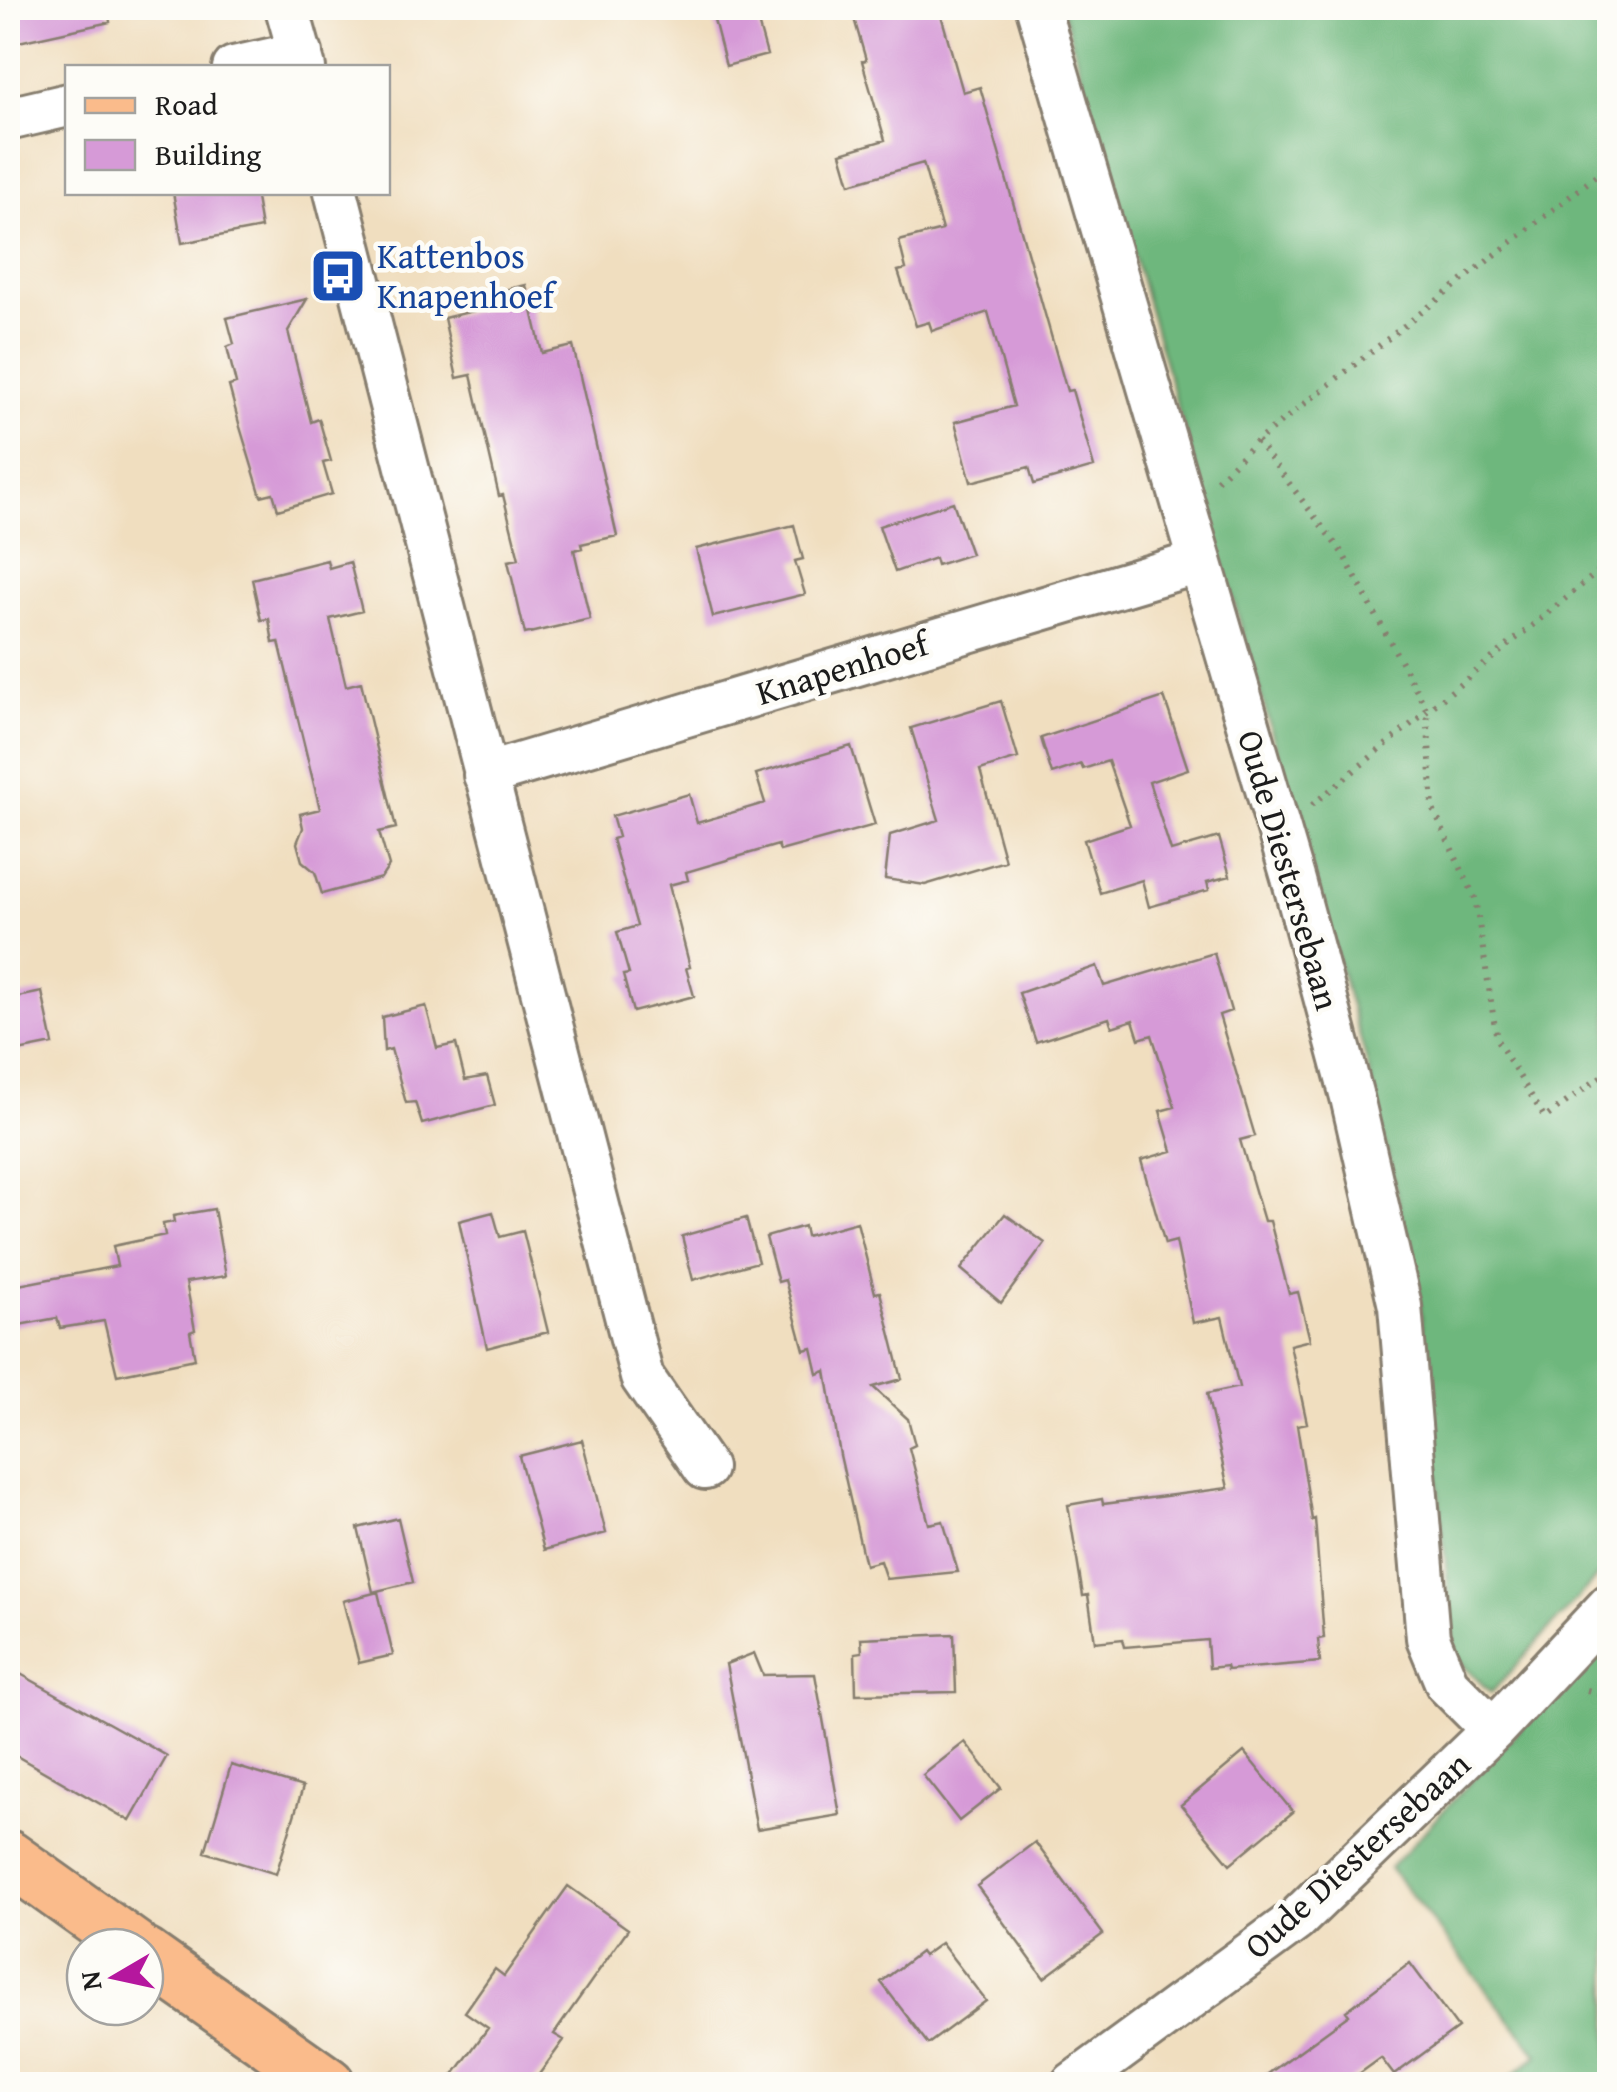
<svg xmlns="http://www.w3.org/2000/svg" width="1617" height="2092" font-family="'Gentium Book Plus',serif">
  <rect width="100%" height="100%" fill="#fdfcf7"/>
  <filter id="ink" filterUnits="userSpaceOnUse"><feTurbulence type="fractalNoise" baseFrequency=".01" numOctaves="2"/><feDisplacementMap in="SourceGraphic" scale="20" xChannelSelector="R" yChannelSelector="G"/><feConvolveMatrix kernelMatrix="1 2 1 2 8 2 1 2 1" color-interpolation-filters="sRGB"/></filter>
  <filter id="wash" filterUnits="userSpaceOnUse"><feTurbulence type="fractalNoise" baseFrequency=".0048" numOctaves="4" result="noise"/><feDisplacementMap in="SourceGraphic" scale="40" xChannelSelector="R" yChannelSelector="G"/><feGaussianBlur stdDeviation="2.25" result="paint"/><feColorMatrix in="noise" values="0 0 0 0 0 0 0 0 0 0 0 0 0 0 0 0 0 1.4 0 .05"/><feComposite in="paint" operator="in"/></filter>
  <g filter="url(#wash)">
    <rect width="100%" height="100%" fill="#f0debf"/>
    <path fill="#6eb77d" stroke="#456a4c" stroke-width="2.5" d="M1062,8H1609V1564L1491,1693L1455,1657L1419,1294L1365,1055Z
      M1609,1633V2084H1502L1538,2055L1390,1868Z"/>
    <g id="blocks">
      <path fill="#d69ad7" d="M8,8H108L110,22L14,43Z
        M711,8H754L767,55L726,66Z
        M851,8H939L963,92L980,87L1067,391L1072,390L1094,467L1034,484L1029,467L971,482L955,422L1014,406L988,312L932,331L929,322L916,326L898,271L906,269L899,241L942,230L923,163L850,184L841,153L885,140L862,61L866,60Z
        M173,192H255L261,228L182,243Z
        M526,285L542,353L573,346L617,536L581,544L582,548L574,550L590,619L525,634L508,561L519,559L503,495L499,496L471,375L457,378L444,318L494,306L491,293Z
        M307,299L288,331L311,422L319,419L331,461L323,463L332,494L278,510L273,493L261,496L240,427L229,386L236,384L227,347L234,344L227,318Z
        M953,502L971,554L937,565L935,558L895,572L879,526Z
        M794,525L803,559L795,561L805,594L713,617L696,549Z
        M327,560L329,568L350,562L362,611L330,619L346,686L361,682L396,828L379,832L389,866L381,878L322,894L315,872L302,861L297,843L303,828L300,814L320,809L279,642L273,643L269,619L261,620L252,579Z
        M1164,697L1188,769L1149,782L1171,851L1219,837L1230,876L1207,882L1209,890L1149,907L1142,880L1100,893L1084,840L1130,825L1108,761L1083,769L1081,764L1052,774L1041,738Z
        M1001,701L1018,758L980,770L1005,861L925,885L885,879L890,835L939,820L911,728Z
        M851,746L875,825L780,851L778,845L686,872L688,880L669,885L690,967L686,968L694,996L633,1012L623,975L629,974L617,932L637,926L612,839L618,837L612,816L689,794L697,823L765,803L756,774Z
        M1214,953L1231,1011L1219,1015L1255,1136L1240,1140L1264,1221H1270L1289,1294L1298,1292L1310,1340L1290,1345L1307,1423L1297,1425L1312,1520L1315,1519L1324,1638L1318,1639L1320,1662L1227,1670L1226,1666L1209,1668L1207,1640L1125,1647L1123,1639L1095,1642L1088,1595L1083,1596L1068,1505L1102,1499L1103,1504L1228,1488L1207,1394L1239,1387L1222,1317L1193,1323L1176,1241L1165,1244L1141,1160L1172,1151L1160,1111L1175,1107L1152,1035L1139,1039L1133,1020L1112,1027L1109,1018L1036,1042L1019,993L1097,966L1104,986Z
        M42,992L53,1044L8,1053V999Z
        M426,1006L437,1048L456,1044L465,1080L487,1076L495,1105L422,1124L415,1102L406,1103L391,1049L384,1051L382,1017Z
        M214,1209L226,1276L186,1282L195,1330L190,1332L195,1359L117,1375L104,1321L60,1328L57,1318L8,1327V1287L117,1266L113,1246L165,1235L163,1224L174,1222L173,1216Z
        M493,1212L500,1237L523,1231L548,1332L487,1348L459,1221Z
        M1005,1214L1045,1243L1001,1303L961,1269Z
        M746,1218L758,1262L693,1280L682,1236Z
        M857,1222L875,1293L880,1292L902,1379L873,1387L908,1419L915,1445L909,1448L929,1524L943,1521L958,1572L886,1579L880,1561L865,1565L840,1455L826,1371L818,1374L812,1348L804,1350L785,1280L778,1282L766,1237L804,1226L806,1236Z
        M582,1440L606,1533L544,1550L519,1456Z
        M398,1518L413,1582L373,1592L358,1528Z
        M378,1592L393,1655L359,1663L343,1601Z
        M954,1634L956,1692L856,1694L855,1653L862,1652L861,1638Z
        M754,1653L763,1675L815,1674L840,1815L757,1829L726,1664Z
        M8,1667L167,1756L130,1821L8,1751Z
        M965,1742L1001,1788L959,1821L923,1775Z
        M1244,1752L1293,1812L1230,1864L1181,1805Z
        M231,1765L303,1787L276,1874L205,1852Z
        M1035,1842L1103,1934L1044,1978L977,1886Z
        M568,1886L628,1929L554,2034L564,2040L532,2084H447L488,2028L465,2012L495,1969L504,1976Z
        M941,1943L986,2001L928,2044L881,1982L920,1952L923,1956Z
        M1410,1963L1458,2028L1394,2075L1381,2058L1345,2084H1254L1349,2015L1346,2011Z"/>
    </g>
  </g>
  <g filter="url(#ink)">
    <use href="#blocks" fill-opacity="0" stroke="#867d6e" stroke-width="2.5"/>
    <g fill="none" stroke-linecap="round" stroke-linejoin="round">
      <g stroke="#867d6e" stroke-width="48">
        <path id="minor" d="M287,8L304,68
          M1038,8L1294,881L1352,1097L1400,1306L1428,1638L1447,1684L1493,1730
          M234,68L301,53
          M8,119L68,105
          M336,192L642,1377L705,1468
          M485,775L1199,562
          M1073,2084L1296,1920L1493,1730L1610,1605"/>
      </g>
      <g stroke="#867d6e" stroke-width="58">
        <path id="major" d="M8,1857L134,1947
          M145,1955L328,2084"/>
      </g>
      <path stroke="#867d6e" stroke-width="6" stroke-dasharray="2.5 8" stroke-linecap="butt" d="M1257,441L1343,554L1427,710L1433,809L1475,898L1497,1040L1545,1118L1610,1070
        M1217,480L1257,441L1610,165
        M1312,805L1610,562
        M1587,1690L1610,1696"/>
      <use href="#minor" stroke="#fff" stroke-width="42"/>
      <use href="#major" stroke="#fabb8b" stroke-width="52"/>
    </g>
  </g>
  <defs>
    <g id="bus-square" transform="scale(2.875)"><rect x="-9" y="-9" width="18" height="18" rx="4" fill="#1a4fb4" stroke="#fdfcf7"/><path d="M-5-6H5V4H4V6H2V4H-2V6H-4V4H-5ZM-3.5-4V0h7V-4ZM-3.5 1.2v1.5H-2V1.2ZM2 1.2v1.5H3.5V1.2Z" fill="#fff"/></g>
  </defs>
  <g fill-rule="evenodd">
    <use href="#bus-square" x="338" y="276"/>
  </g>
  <g text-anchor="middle" stroke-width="9" stroke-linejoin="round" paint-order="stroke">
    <g font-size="35" fill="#164399" stroke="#fdfcf7" text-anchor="start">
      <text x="377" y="268">Kattenbos<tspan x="377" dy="40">Knapenhoef</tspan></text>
    </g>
    <g font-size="35" fill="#1c1c1c" stroke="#fdfcf7">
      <text transform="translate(842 668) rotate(-17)" y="12">Knapenhoef</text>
      <text transform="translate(1289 870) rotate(74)" y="12">Oude Diestersebaan</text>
      <text transform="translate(1357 1855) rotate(-42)" y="12">Oude Diestersebaan</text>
    </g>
  </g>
  <rect width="1617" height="2092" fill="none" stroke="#fdfcf7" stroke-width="40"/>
  <rect x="65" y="65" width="325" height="130" fill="#fdfcf7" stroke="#a3a29f" stroke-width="2.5"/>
  <rect x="85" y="98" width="50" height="15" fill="#fabb8b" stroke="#a3a29f" stroke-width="2.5"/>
  <text x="155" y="115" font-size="30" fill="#1c1c1c">Road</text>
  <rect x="85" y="140" width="50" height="30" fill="#d69ad7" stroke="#a3a29f" stroke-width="2.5"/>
  <text x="155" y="165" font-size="30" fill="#1c1c1c">Building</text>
  <g transform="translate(115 1977) rotate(261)"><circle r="48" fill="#fdfcf7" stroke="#a3a29f" stroke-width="2.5"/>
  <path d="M0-8L18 38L0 25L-18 38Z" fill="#b5179e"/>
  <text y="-15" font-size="28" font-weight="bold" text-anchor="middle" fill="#1c1c1c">N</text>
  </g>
</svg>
